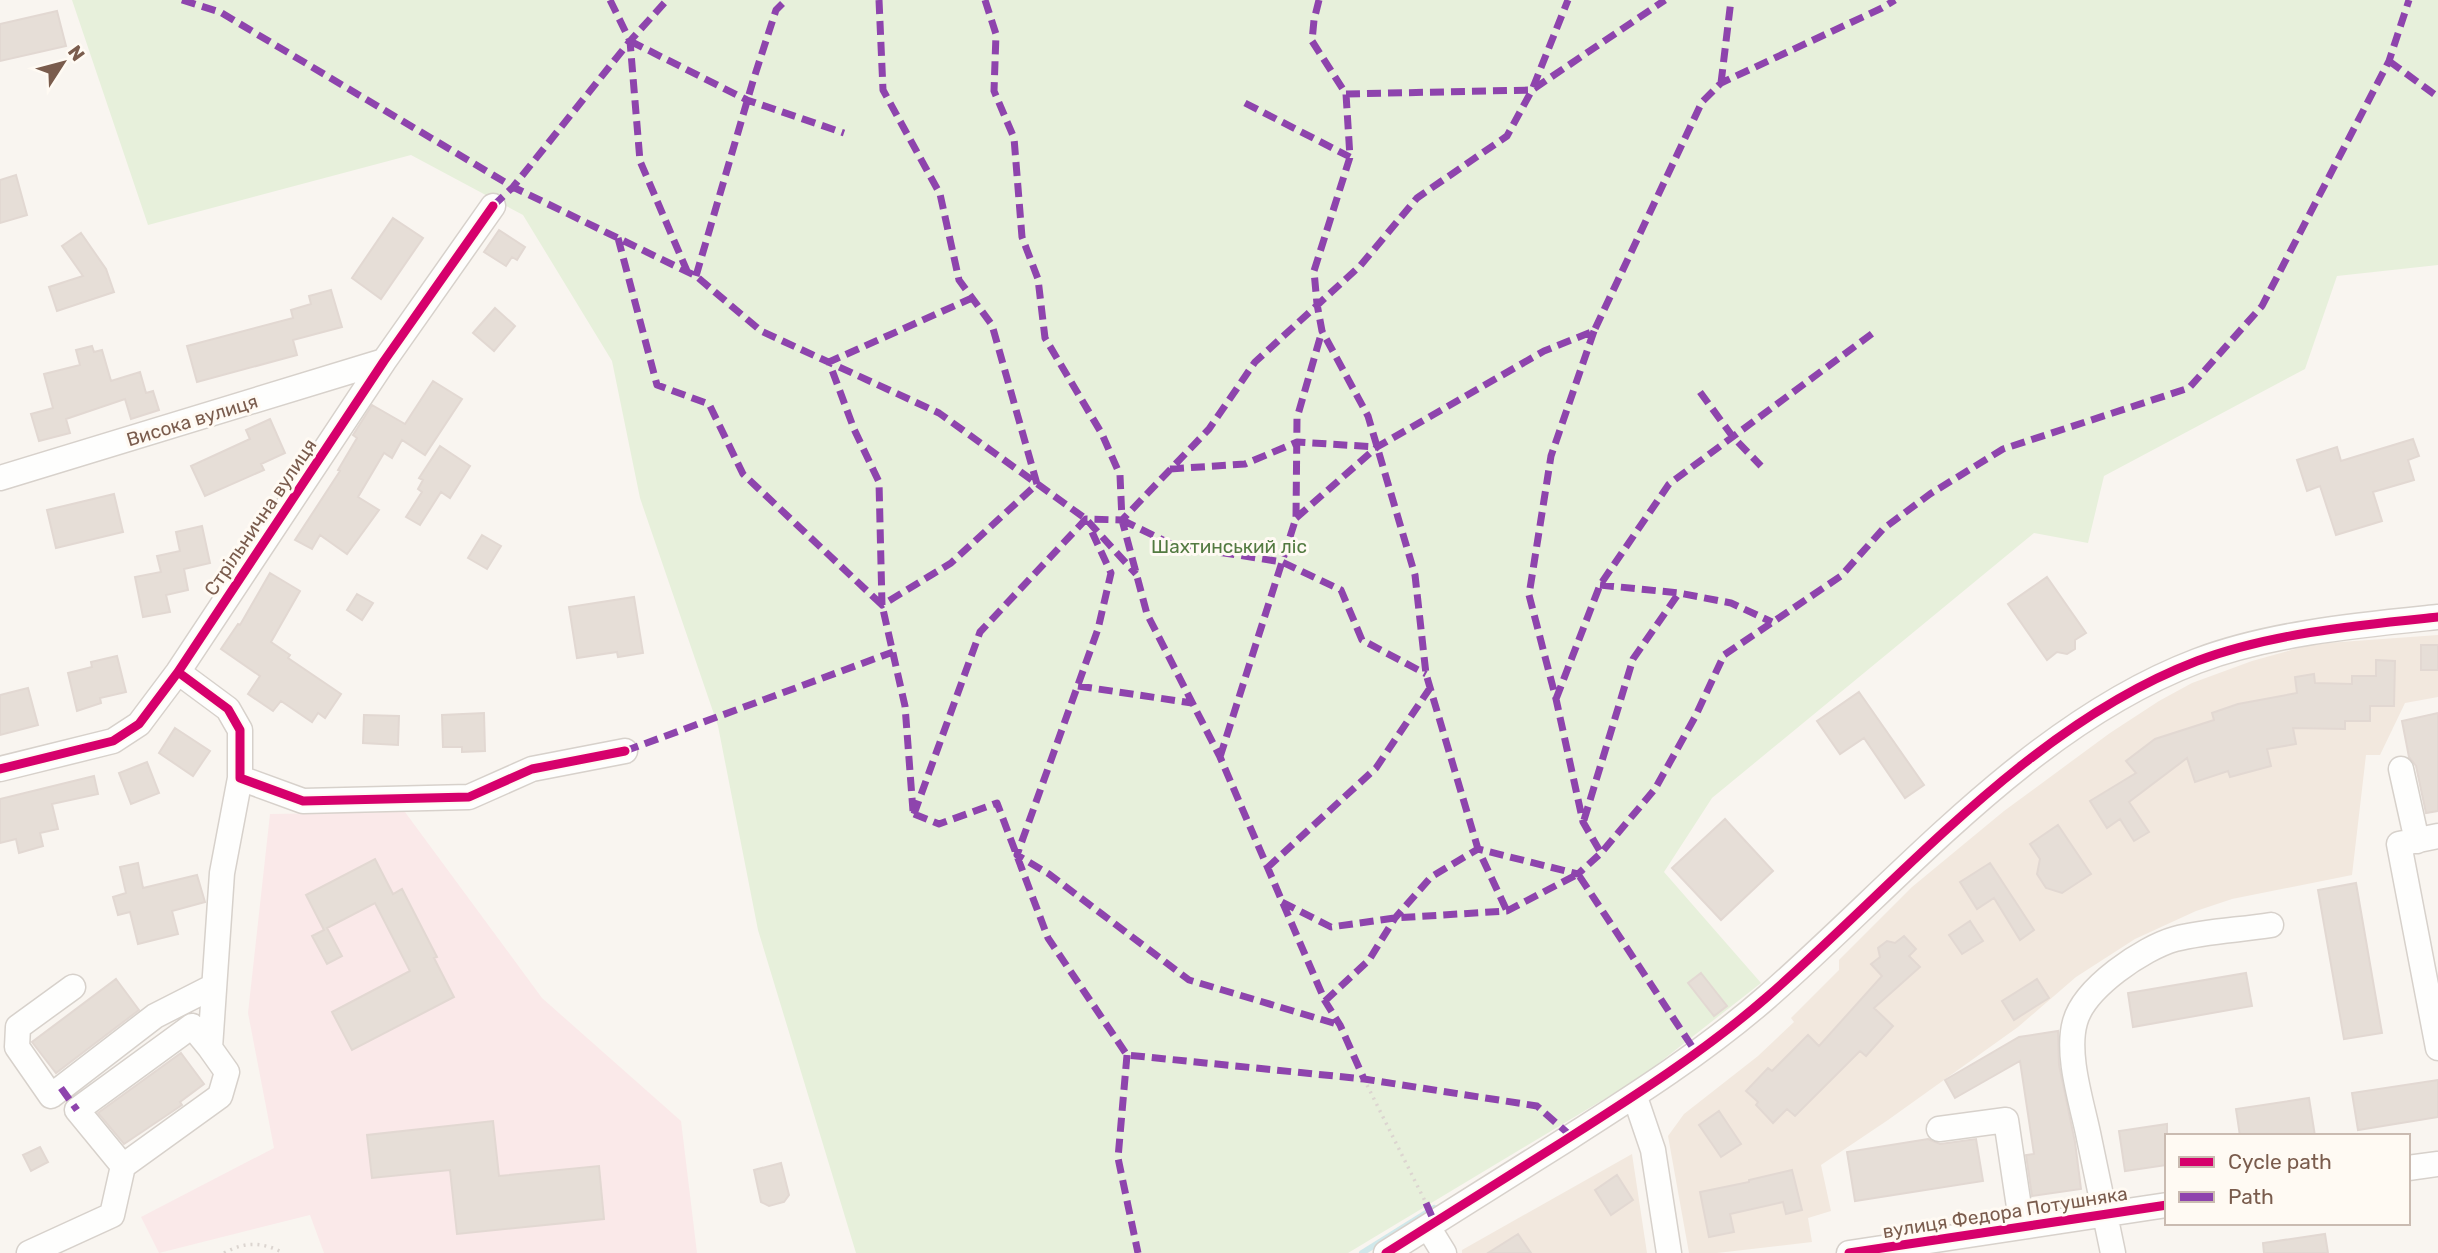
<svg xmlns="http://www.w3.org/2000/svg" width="2438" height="1253" font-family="Rubik,sans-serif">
  <rect width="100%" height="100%" fill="#f9f5f0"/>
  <path fill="#f2e8de" d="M2438,635V697L2405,703L2380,755H2366L2352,875L2232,899L2196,911L2135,939L2076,977L2018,1027L1888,1120L1821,1165L1831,1211L1808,1218L1812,1242L1717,1253H1689L1668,1136L1684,1114L1758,1056L1794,1022L1791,1018L1839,970V960L1912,887L2004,811L2110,733L2159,701L2192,683L2252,661L2313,644Z
    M1632,1154L1647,1253H1462V1250Z"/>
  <path fill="#fae9e9" d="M405,812L542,998L681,1121L697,1253H324L310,1215L159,1253L141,1217L274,1148L248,1013L270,814Z"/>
  <path fill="#e7f0db" d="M72,0H2438V265L2337,276L2305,369L2104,476L2088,543L2034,533L1712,798L1664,872L1761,983L1641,1077L1348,1253H856L758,930L718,726L640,498L612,361L523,215L411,155L148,225Z"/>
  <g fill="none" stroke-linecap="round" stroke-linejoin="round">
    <path stroke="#d0e8ea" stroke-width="6" d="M1362,1253L1434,1208"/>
  </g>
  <path fill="#e6ded7" stroke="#e2d8d2" stroke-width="2" d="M57,11L66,46L0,61V24Z
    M16,175L27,215L0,223V180Z
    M393,218L423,238L381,299L352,278Z
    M499,230L525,247L517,260L512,257L506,266L484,252Z
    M81,233L106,269L114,292L57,311L49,287L83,276L62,246Z
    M331,290L342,327L293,340L297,355L197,382L187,346L293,318L291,310L311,304L309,296Z
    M495,308L515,326L494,351L473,333Z
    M92,346L94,352L102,350L111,381L140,372L146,393L153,391L159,410L131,419L125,399L66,419L70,433L39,441L31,414L53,408L44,374L80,365L76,350Z
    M433,381L462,399L425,455L402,440L392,458L384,453L358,497L379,510L347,554L320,535L312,549L295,540L340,471L338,470L357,438L353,435L372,405L405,424Z
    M270,419L285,453L261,464L264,470L205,496L191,466L250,439L246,430Z
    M2413,439L2419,456L2408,460L2414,480L2373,492L2382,521L2336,535L2320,486L2307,491L2297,460L2337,447L2341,461Z
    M440,446L470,466L450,498L441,492L420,525L406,517L422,492L418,489L423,480L419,478Z
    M114,494L123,532L56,548L47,510Z
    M202,526L210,563L184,569L188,590L166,595L170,612L143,617L135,577L161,572L157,556L180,551L176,532Z
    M482,535L501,546L487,569L468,558Z
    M270,573L300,591L271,642L290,655L288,658L341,694L325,718L318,713L312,722L281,701L273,711L248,694L260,676L221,649L238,624L240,625Z
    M2047,577L2086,633L2075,640V649L2067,654L2057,652L2047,660L2008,604Z
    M357,594L373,603L362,620L347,610Z
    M634,597L643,653L618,657L617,652L577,658L569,607Z
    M2421,645H2438V670H2421Z
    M117,656L126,692L100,698L101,703L77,711L68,673L92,667L91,662Z
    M2376,660L2395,661L2394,706H2370V721H2345V729L2293,728L2296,744L2267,749L2271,766L2230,777L2228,771L2195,782L2187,758L2129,802L2149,832L2134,841L2120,819L2107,828L2090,801L2136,773L2126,761L2155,739L2214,720L2212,713L2238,704L2297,693L2295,677L2314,674L2315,683L2352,684V676H2376Z
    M28,688L38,725L0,735V695Z
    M1859,692L1924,785L1905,798L1864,738L1840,754L1817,721Z
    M484,713L485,751L462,752V747H443L442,715Z
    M2438,713V811L2426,813L2416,766L2409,757L2402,721Z
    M364,715L399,716L398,745L363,743Z
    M175,728L210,751L193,776L159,753Z
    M147,762L159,793L131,804L119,773Z
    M94,776L98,794L52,804L58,829L40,833L43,846L19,853L16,839L0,843V799Z
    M1725,819L1773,871L1721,920L1672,868Z
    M2058,825L2091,874L2062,893L2046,888L2037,874L2040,859L2030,844Z
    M375,859L393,894L402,889L437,957L434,958L454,997L352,1050L332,1012L410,971L375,903L327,928L342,956L327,964L312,936L324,930L306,895Z
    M138,863L143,888L197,875L205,902L172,911L178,934L138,944L130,912L118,915L113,897L126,893L120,867Z
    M1990,863L2034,930L2020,940L1994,898L1977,909L1960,882Z
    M2356,883L2382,1033L2344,1039L2318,890Z
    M1970,921L1983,941L1962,954L1949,935Z
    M1904,936L1916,949L1909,956L1920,967L1874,1008L1893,1026L1866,1056L1860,1051L1795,1116L1787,1109L1773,1123L1756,1105L1758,1102L1746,1091L1768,1068L1772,1071L1808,1035L1819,1046L1882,976L1871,964L1880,957L1878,948L1887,941L1895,943Z
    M1701,973L1727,1006L1714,1016L1688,983Z
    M2246,973L2252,1006L2133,1027L2128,993Z
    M116,979L139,1010L56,1073L32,1042Z
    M2037,979L2049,998L2014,1020L2002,1001Z
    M2058,1031L2059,1065L2075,1142L2081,1189L2032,1196L2026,1155L2034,1154L2020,1061L1955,1098L1945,1080L2019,1037Z
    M181,1053L204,1084L180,1102L182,1105L124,1144L98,1113Z
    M2438,1080V1117L2358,1130L2352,1093Z
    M2309,1098L2315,1136H2240L2236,1109Z
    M1719,1111L1741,1144L1721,1157L1699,1125Z
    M493,1121L499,1176L599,1166L604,1219L457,1234L450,1170L372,1178L367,1135Z
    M2167,1124V1165L2125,1171L2119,1131Z
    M1928,1139L1940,1144L1976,1139L1983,1181L1855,1201L1847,1152Z
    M40,1147L48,1162L31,1171L23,1155Z
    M781,1163L789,1195L784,1202L769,1206L761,1202L754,1170Z
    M1792,1170L1802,1210L1786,1214L1783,1202L1730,1214L1734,1232L1709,1237L1700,1192L1749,1182V1180Z
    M1617,1175L1633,1200L1611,1215L1595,1190Z
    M1518,1234L1531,1253H1488Z
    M2325,1234L2328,1253H2264L2263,1243Z"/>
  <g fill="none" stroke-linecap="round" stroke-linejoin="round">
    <g stroke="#d7d1cb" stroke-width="27">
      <path id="minor" d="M0,478L384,361
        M178,672L228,709L240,730V778L303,801L469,797L532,769L625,751
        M0,769L113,741L139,724L178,672L384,361L493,206
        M2401,769L2417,841
        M2438,836L2399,844L2438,1048
        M73,987L18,1027L17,1047L51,1096L155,1016L214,986
        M1635,1097L1653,1150L1669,1253
        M1939,1129L2006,1120L2022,1227
        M123,1166L77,1110L192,1026L210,1048
        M2408,1168L2438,1164
        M1428,1227L1444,1253
        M29,1253L112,1215L123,1166L220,1096L227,1072L210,1048L222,873L240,778
        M1386,1253C1446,1215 1506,1177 1567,1139C1636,1095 1705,1051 1767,997C1900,881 2029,725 2197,661C2271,633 2360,625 2438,617
        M1849,1253L2167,1205
        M2113,1253C2105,1213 2096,1173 2088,1133C2081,1100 2066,1054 2075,1022C2084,988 2143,948 2175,939C2206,931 2240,930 2271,925"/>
    </g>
    <path stroke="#dcd5d0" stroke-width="3.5" stroke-dasharray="2 5" stroke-linecap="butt" d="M1364,1079L1425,1201
      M224,1253C246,1241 262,1242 284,1253"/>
    <use href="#minor" stroke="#fefefd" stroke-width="24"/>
    <path stroke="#8e44ad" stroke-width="7" stroke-dasharray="14 7" stroke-linecap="butt" d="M182,0L220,12L513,187L696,276L761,331L939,413L1086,519L1136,574
      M610,0L630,41L640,161L687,271
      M879,0L883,90L940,194L959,280L992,325L1037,484L951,563L882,605L879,482L854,429L829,362L972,298
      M985,0L996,34L994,91L1014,138L1022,237L1038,279L1045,338L1102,434L1120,475L1122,520L1147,614L1220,757L1325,1001L1340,1025L1364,1079
      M1319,0L1314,20L1312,41L1346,94L1350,157L1314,271L1317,304L1322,331L1368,416L1415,575L1426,674L1478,849L1507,911
      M630,41L747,100L844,133
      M2389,61L2438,97
      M1721,83L1731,0
      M1346,94L1532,90L1568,0
      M1245,103L1350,157
      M493,206L513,187L630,41L667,0
      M618,238L657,385L709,404L743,474L882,605L905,706L913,811
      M696,276L753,81L776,10L786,0
      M1594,331L1551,456L1529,595L1556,699L1583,822L1601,853
      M1700,392L1733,437L1761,466
      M1170,469L1245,464L1297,442L1377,447
      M1296,518L1377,447L1544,351L1594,331L1702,102L1721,83L1882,8L1895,0
      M1122,520L1173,545L1282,562L1341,590L1362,640L1426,674
      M1092,532L1111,573L1098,629L1017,855L1049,874L1189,980L1340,1025
      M1600,585L1679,593L1731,603L1772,622
      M1078,686L1192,703
      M1556,699L1600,585L1669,484L1877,330
      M625,751L893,652
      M1220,757L1296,518L1297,418L1322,331
      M914,814L980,632L1086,519L1122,520L1209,429L1255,362L1360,266L1417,198L1507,136L1532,90L1665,0
      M914,814L939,824L997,803L1048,938L1127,1055L1364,1079L1537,1106L1571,1136
      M1584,820L1633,659L1679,593
      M1267,868L1376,768L1430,688
      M1282,902L1331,927L1395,918L1507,911L1578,874L1697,1054
      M1325,1001L1369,960L1395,918L1431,877L1478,849L1578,874L1601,853L1655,789L1695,717L1724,655L1841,576L1883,529L1930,494L2003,449L2189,388L2262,306L2389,61L2409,0
      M1127,1055L1118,1158L1138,1253
      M61,1088L77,1110
      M1426,1203L1433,1219"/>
    <g stroke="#fffaf3" stroke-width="13">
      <path id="cycleway" d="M178,672L228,709L240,730V778L303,801L469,797L532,769L625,751
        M0,769L113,741L139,724L178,672L384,361L493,206
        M1386,1253C1446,1215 1506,1177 1567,1139C1636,1095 1705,1051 1767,997C1900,881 2029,725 2197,661C2271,633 2360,625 2438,617
        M1849,1253L2167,1205"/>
    </g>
    <use href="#cycleway" stroke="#d6006c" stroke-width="9"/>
  </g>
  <g text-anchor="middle" stroke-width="6" stroke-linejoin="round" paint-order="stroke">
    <g font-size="19" fill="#7a5c4d" stroke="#fffaf3">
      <text transform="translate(192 420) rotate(-17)" y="7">Висока вулиця</text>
      <text transform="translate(260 517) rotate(-56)" y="7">Стрільнична вулиця</text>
      <text transform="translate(2005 1212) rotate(-9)" y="7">вулиця Федора Потушняка</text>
    </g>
    <g font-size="19" fill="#537a41" stroke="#fffaf3">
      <text x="1229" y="553">Шахтинський ліс</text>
    </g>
  </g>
  <rect x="2165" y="1134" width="245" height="91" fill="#fffaf3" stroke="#cabbb1" stroke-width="2"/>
  <rect x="2179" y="1157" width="35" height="10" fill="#d6006c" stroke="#cabbb1" stroke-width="2"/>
  <text x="2228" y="1169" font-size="21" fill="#7a5c4d">Cycle path</text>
  <rect x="2179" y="1192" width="35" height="10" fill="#8e44ad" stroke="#cabbb1" stroke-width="2"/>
  <text x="2228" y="1204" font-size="21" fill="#7a5c4d">Path</text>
  <g transform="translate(63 63) rotate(54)" stroke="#fffaf3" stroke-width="5" paint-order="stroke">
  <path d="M0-5L12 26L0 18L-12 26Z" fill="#7a5c4d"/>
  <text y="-10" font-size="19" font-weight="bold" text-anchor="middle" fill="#7a5c4d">N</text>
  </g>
</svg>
